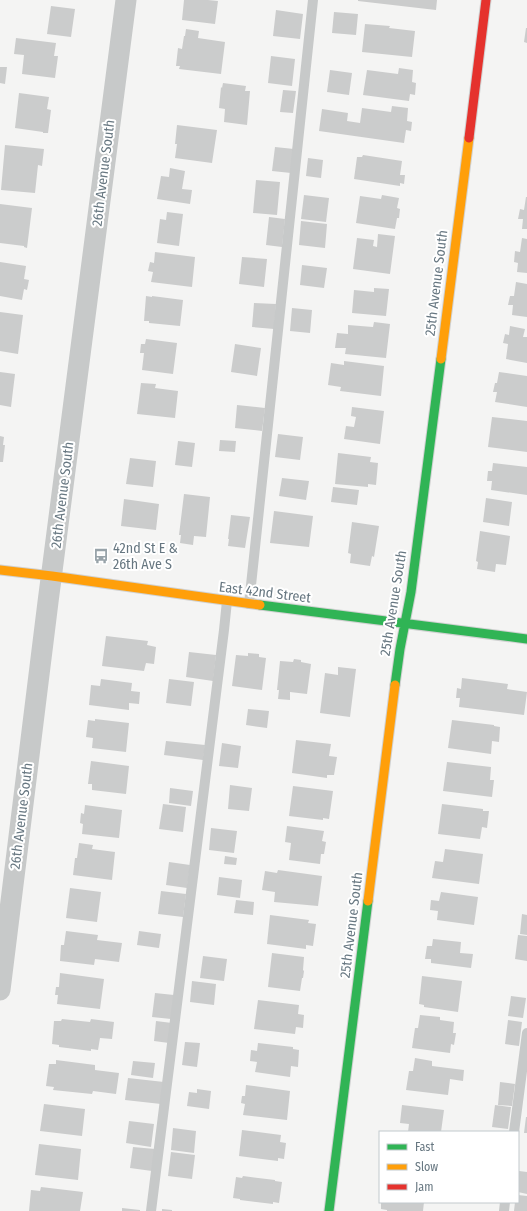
<svg xmlns="http://www.w3.org/2000/svg" width="527" height="1211" font-family="'Fira Sans Condensed',sans-serif">
  <rect width="100%" height="100%" fill="#f4f4f3"/>
  <path fill="#cbcccc" d="M184,0H208L218,1L215,24L182,20Z
    M358,0H437L436,10L358,1Z
    M51,6L75,9L71,37L47,34Z
    M276,10L303,14L300,39L273,36Z
    M334,12L358,14L356,35L332,33Z
    M365,24L390,26L389,28L415,31L412,57L362,52Z
    M526,28H527V43L524,42Z
    M186,29L199,31L198,38L225,42L221,74L179,69L180,66H176L178,48L182,49L184,36H185Z
    M16,38L56,43L54,56H58L55,78L22,74L24,55L14,54Z
    M271,56L295,59L292,86L268,83Z
    M0,67H7L5,84L0,83Z
    M399,68L413,70L412,82L416,83L415,95L410,94L409,101L363,95L367,70L398,74Z
    M330,70L352,73L349,95L327,92Z
    M223,83L246,86L245,91H250L247,125L224,122L225,109L219,108L221,87L222,88Z
    M283,90L296,91L293,113L280,112Z
    M19,93L49,97L47,109L51,110L48,133H43V132L15,128Z
    M392,106L408,108L407,121L412,122L411,131L406,130L404,143L319,131L322,109L348,113L347,121L360,123L362,108L391,112Z
    M177,125L217,130L212,163L175,158L177,144H175Z
    M5,145L44,149L42,166L38,165L35,193L1,190Z
    M275,147L294,149L291,173L272,171Z
    M363,155L402,161L400,175H405L404,184L400,183V186L354,179L357,157H362Z
    M308,158L323,160L321,178L306,176Z
    M170,168L185,171L182,189L192,190L190,204L157,199L161,176L169,177Z
    M256,180L280,182L277,215L253,213Z
    M304,195L329,198L326,222L301,219Z
    M382,195L399,198L397,208L400,209L399,218H397L395,229L356,223L360,196L381,199Z
    M526,197H527V229H522L523,219H518L520,209L524,210Z
    M0,204L32,208L27,248L24,247V246L0,243Z
    M167,212L183,214L179,246L157,243L160,219L166,220Z
    M269,217L285,219L282,247L266,245Z
    M301,221L327,224L325,248L299,245Z
    M378,234L395,236L390,274L353,269L357,238L374,240L373,246L377,247Z
    M522,238L527,239V273L517,272L518,263L514,262L515,251L520,252Z
    M155,252L195,257L192,287L151,282L153,272L148,271L150,262L154,263Z
    M242,257L267,259L264,287L239,284Z
    M0,262L26,266L24,279L29,280L27,290L24,289L22,300L0,296Z
    M302,265L327,268L324,288L300,285Z
    M516,282L527,284V317L512,315L513,305H508L510,296H514Z
    M374,288L389,289L386,316L352,313L354,290L374,292Z
    M146,296L152,297V296L183,300L180,326L149,323V321H144Z
    M254,303L276,304L274,329L252,327Z
    M292,308L312,310L310,333L290,331Z
    M0,312L23,315L18,354L0,351Z
    M374,322L390,324L386,358L345,354L346,348H335L337,333L348,334V325L373,327Z
    M510,326L525,329L523,337H527V363L506,359L508,344L503,343L505,334L509,335Z
    M146,339L177,343L173,374L142,370L144,353H140L141,344H145Z
    M235,344L261,348L257,376L231,372Z
    M344,361L384,366L381,396L340,391L341,387L328,385L331,363L344,365Z
    M0,372L15,374L11,407L0,405Z
    M499,372L527,376V407L495,402L497,392H493L495,383H497Z
    M141,383L156,384L155,388L178,391L175,418L137,414Z
    M237,405L265,408L262,431L235,428Z
    M352,407L384,411L380,444L344,439L346,426L354,427L356,417L351,416Z
    M492,417L527,421V452L488,447Z
    M278,434L303,437L300,460L275,457Z
    M0,436L4,437L3,445H5L3,462H0Z
    M220,440L236,441L235,452L219,451Z
    M178,441L195,443L192,467L175,465Z
    M338,453L371,457L370,462L378,463L376,485L368,484V487L335,484Z
    M130,458L156,461L153,487L126,484Z
    M493,463L527,467V495L491,490L492,481H487L488,471H492Z
    M282,478L309,481L306,500L279,496Z
    M333,487L359,490L357,505L331,502Z
    M184,494L210,497L206,537L194,536L193,545L180,543L181,535H179Z
    M486,498L512,502L509,526L483,522Z
    M124,499L159,504L156,530L121,526Z
    M274,511L313,516L309,547L270,543Z
    M231,515L250,517L245,548L228,546L229,539H228Z
    M352,522L379,526L374,557L372,556L370,566L350,563L351,554L348,553Z
    M480,531L510,536L506,565L496,564L495,572L477,569L478,562L476,561Z
    M106,636L148,641L147,645L156,647L154,664L146,663L144,671L102,666Z
    M189,652L216,655L213,681L186,677Z
    M248,653L259,654V657L266,658L262,690L232,686L236,655L248,656Z
    M294,659L301,660V662L311,664L307,694L290,692V700L278,699L279,690H277L280,661L293,662Z
    M338,667L356,669L350,717L320,713L325,673L338,675Z
    M462,678L508,684L507,689L527,692L524,715L459,707L460,698H456L457,688L461,689Z
    M101,679L132,683L131,691L140,692L139,704L129,703V710L89,705L91,685L100,686Z
    M169,679L194,682L191,706L166,703Z
    M248,709L269,711L267,728L246,725Z
    M95,719L129,723L126,752L92,748L93,738L86,737L88,720L95,721Z
    M452,720L494,725V726L500,727L499,742L492,741L491,754L448,748Z
    M296,740L331,744L329,756L337,757L334,775H327V778L292,773Z
    M166,741L205,745L203,760L164,755Z
    M222,743L241,746L238,768L219,766Z
    M91,761L129,766L126,794L92,790V784H88Z
    M447,762L491,767L490,780H494L492,797L443,791Z
    M230,785L252,788L249,811L228,809Z
    M293,786L333,791L329,819L323,818V820L289,816Z
    M170,788L193,791L191,806L169,803Z
    M163,804L186,807L183,832L159,829Z
    M442,804L483,809V811H489L487,828L482,827L480,839L438,834Z
    M85,805L122,810L119,838L82,834L83,824L80,823L81,813L84,814Z
    M287,826L324,831L322,841L326,842L324,854H321L320,864L289,860L291,843L285,842Z
    M211,828L237,831L234,853L209,850Z
    M79,843L93,845L92,849L115,852L112,880L73,875L75,858H77Z
    M445,849L483,854L479,884L432,878L435,861L443,862Z
    M225,856L237,858L236,865L224,864Z
    M169,862L190,865L187,888L166,885Z
    M278,870L322,876L318,906L274,902L275,892L262,890L265,871L277,873Z
    M219,877L242,880L240,898L217,895Z
    M70,888L101,892L97,922L66,918Z
    M161,891L186,894L183,917L158,914Z
    M441,892L478,897L474,925L437,920L438,911L430,910L431,900L439,901Z
    M236,900L254,902L253,915L234,913Z
    M522,914L527,915V935L520,934Z
    M270,915L309,920L308,923L316,924L313,946L306,945V949L267,944Z
    M66,931L98,935L97,940L122,943L119,962L95,959L94,965L60,961L61,945H64Z
    M139,931L161,934L159,948L137,945Z
    M518,935L527,936V961L515,959Z
    M433,939L461,942L460,953L473,954L471,968L431,963V959H425L427,946H432Z
    M272,953L304,957L303,970L304,971L303,978H302L300,991L268,987Z
    M203,956L227,959L224,981L200,978Z
    M60,973L104,979L100,1009L57,1004L58,995H55L56,987H59Z
    M422,976L462,981L458,1012L424,1007V1005L419,1004Z
    M192,981L216,984L214,1005L190,1002Z
    M155,993L174,995L171,1019L152,1017Z
    M511,996L526,998L523,1018L508,1016Z
    M258,1000L299,1005L298,1014L304,1015L303,1028L296,1027L295,1034L254,1029Z
    M420,1015L440,1017V1020L454,1022L453,1033H456L454,1045L451,1044L450,1053L412,1048L415,1028H418Z
    M62,1019L90,1022L91,1019L114,1022L112,1039L100,1038L98,1050L91,1049V1051L59,1047V1045L52,1044L54,1021H61Z
    M508,1020L522,1022L519,1046L505,1044Z
    M156,1021L172,1023L169,1043L154,1041Z
    M185,1042L200,1043L197,1067L182,1065Z
    M258,1043L293,1047V1049L299,1050L298,1067L291,1066L290,1077L255,1072L257,1062L250,1061L251,1050L257,1051Z
    M415,1058L432,1061V1066L464,1070L463,1081L450,1079L448,1095L406,1090L409,1071H413Z
    M56,1060L95,1065V1070L119,1073L116,1094L93,1091L92,1094L53,1090L54,1087L46,1086L49,1064H56Z
    M133,1061L155,1063L153,1078L131,1075Z
    M128,1078L164,1082L161,1104L125,1100Z
    M500,1082L515,1084L512,1106L498,1105Z
    M246,1085L290,1091L287,1120L243,1115L245,1104L241,1103L242,1096H245Z
    M197,1089L211,1091L209,1109L187,1106L189,1092L197,1093Z
    M44,1104L85,1109L82,1136L40,1131Z
    M402,1105L444,1110L441,1132H408L409,1124L400,1123Z
    M495,1105L511,1107L508,1129L492,1127Z
    M526,1117H527V1133H524Z
    M129,1121L154,1124L151,1147L126,1143Z
    M173,1128L196,1131L194,1153L171,1150Z
    M242,1130L281,1135L280,1142L286,1143L284,1159L278,1158V1161L239,1156Z
    M39,1144L81,1149L78,1180L35,1175Z
    M133,1147L155,1149L152,1171L130,1168Z
    M171,1152L195,1155L192,1179L168,1176Z
    M519,1171L527,1172V1194L518,1192Z
    M243,1176L275,1180V1181L282,1182L279,1203L273,1202V1204L240,1200V1199L233,1198L236,1177L242,1178Z
    M41,1187L83,1192L80,1211H29L31,1190L40,1191Z
    M518,1195L527,1196V1211H514L515,1202H518Z
    M381,1202H424L423,1211H387V1210L381,1209Z
    M122,1208L140,1210V1211H122Z
    M162,1209L172,1210V1211H162Z"/>
  <g fill="none" stroke-linecap="round" stroke-linejoin="round">
    <g stroke="#d0d1d1" stroke-width="11">
      <path id="fast" d="M260,605L527,639
        M395,685L400,649L411,592L441,359
        M329,1211L368,901"/>
    </g>
    <g stroke="#d0d1d1" stroke-width="11">
      <path id="slow" d="M441,359L469,138
        M0,570L52,576L260,605
        M368,901L395,685"/>
    </g>
    <g stroke="#d0d1d1" stroke-width="11">
      <path id="jam" d="M469,138L486,0"/>
    </g>
    <path stroke="#c7c9c9" stroke-width="10" d="M249,604L313,0
      M514,1132L527,1033
      M151,1211L224,630L227,601
      M504,1211L505,1202"/>
    <path stroke="#c7c9c9" stroke-width="21" d="M0,990L48,602L126,0"/>
    <use href="#fast" stroke="#30b455" stroke-width="9"/>
    <use href="#slow" stroke="#ff9f0a" stroke-width="9"/>
    <use href="#jam" stroke="#e5322d" stroke-width="9"/>
  </g>
  <defs>
    <g id="bus-bare" transform="scale(1.2)"><path d="M-5-6H5V4H4V6H2V4H-2V6H-4V4H-5ZM-3.5-4V0h7V-4ZM-3.5 1.2v1.5H-2V1.2ZM2 1.2v1.5H3.5V1.2Z" fill="#98a3a9" stroke="#fff" stroke-width="2.5" paint-order="stroke"/></g>
  </defs>
  <g fill-rule="evenodd">
    <use href="#bus-bare" x="101" y="556"/>
  </g>
  <g text-anchor="middle" stroke-width="4" stroke-linejoin="round" paint-order="stroke">
    <g font-size="14" fill="#677781" stroke="#fff">
      <text transform="translate(103 173) rotate(-83)" y="5">26th Avenue South</text>
      <text transform="translate(436 283) rotate(-83)" y="5">25th Avenue South</text>
      <text transform="translate(62 495) rotate(-83)" y="5">26th Avenue South</text>
      <text transform="translate(265 592) rotate(7)" y="5">East 42nd Street</text>
      <text transform="translate(393 603) rotate(-81)" y="5">25th Avenue South</text>
      <text transform="translate(21 816) rotate(-83)" y="5">26th Avenue South</text>
      <text transform="translate(351 925) rotate(-83)" y="5">25th Avenue South</text>
    </g>
    <g font-size="14" fill="#677781" stroke="#fff" text-anchor="start">
      <text x="113" y="553">42nd St E &amp;<tspan x="113" dy="16">26th Ave S</tspan></text>
    </g>
  </g>
  <rect x="379" y="1131" width="140" height="72" fill="#ffffff" stroke="#c2c9cd"/>
  <rect x="387" y="1144" width="20" height="6" fill="#30b455" stroke="#c2c9cd"/>
  <text x="415" y="1151" font-size="12" fill="#677781">Fast</text>
  <rect x="387" y="1164" width="20" height="6" fill="#ff9f0a" stroke="#c2c9cd"/>
  <text x="415" y="1171" font-size="12" fill="#677781">Slow</text>
  <rect x="387" y="1184" width="20" height="6" fill="#e5322d" stroke="#c2c9cd"/>
  <text x="415" y="1191" font-size="12" fill="#677781">Jam</text>
</svg>
